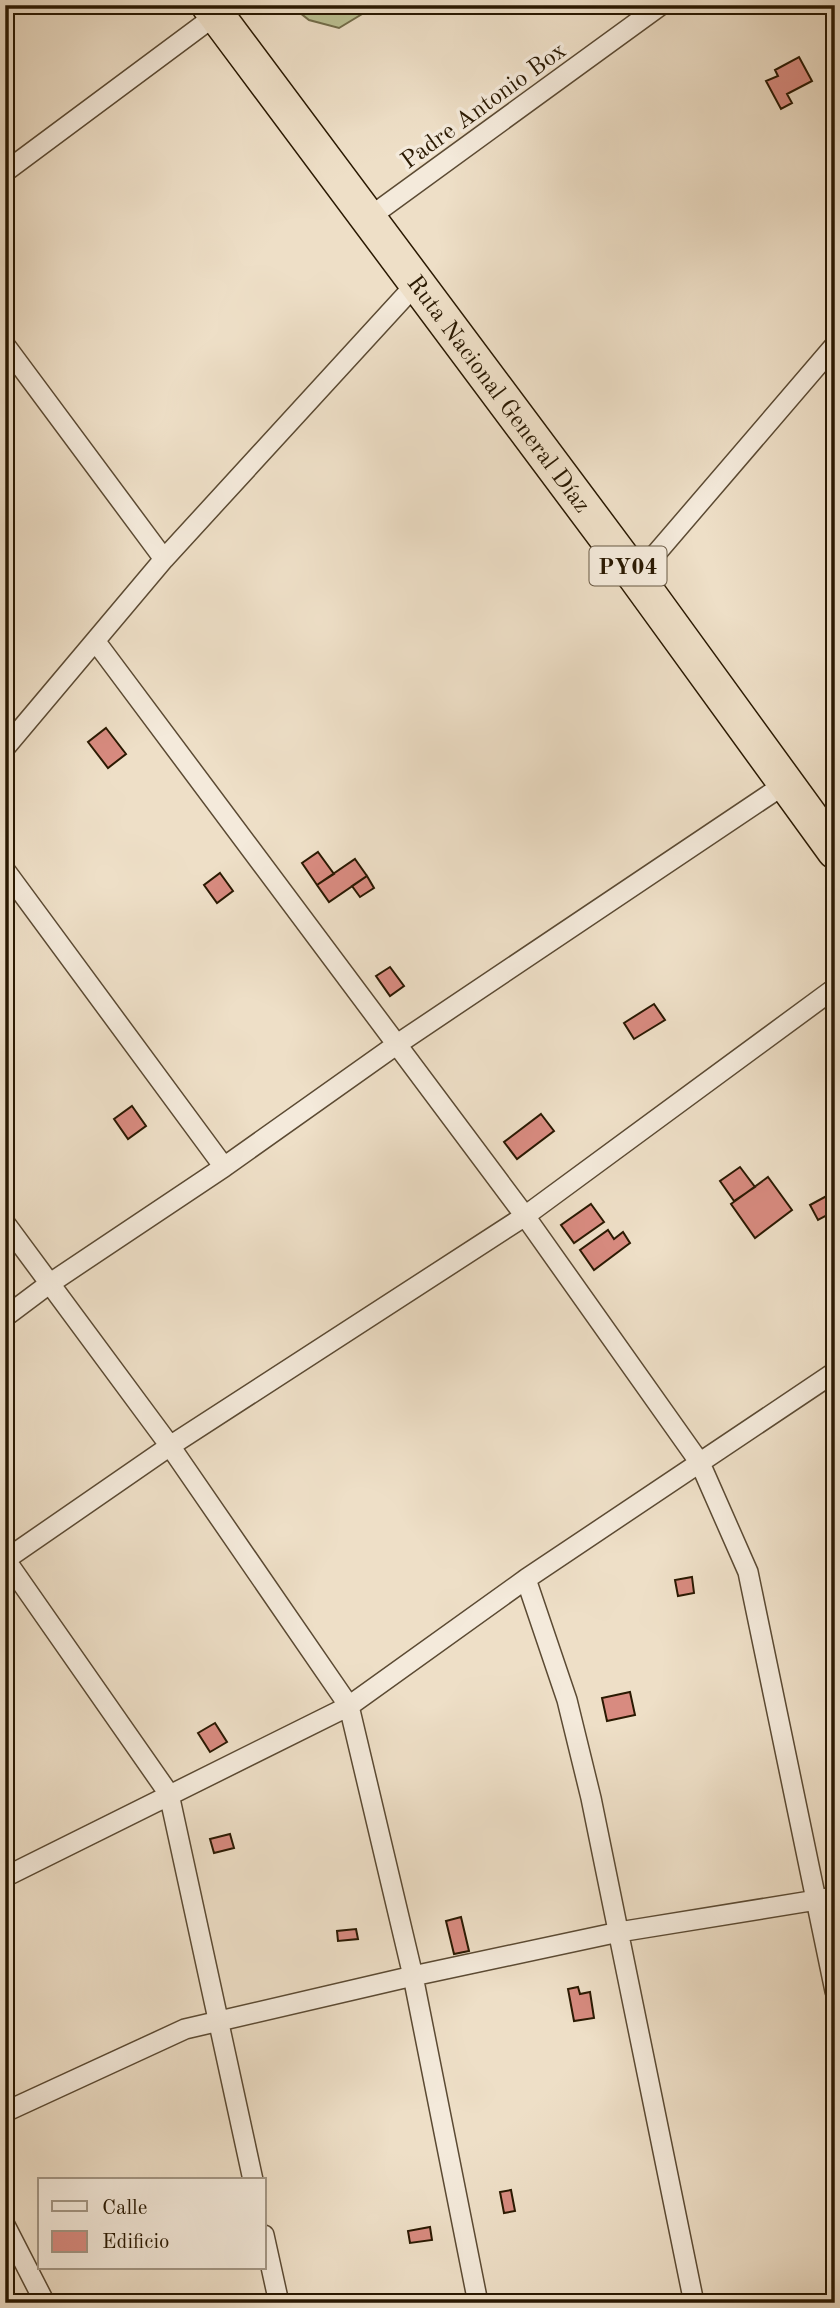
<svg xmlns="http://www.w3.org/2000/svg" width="840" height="2308" font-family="'Old Standard TT',serif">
  <rect width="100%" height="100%" fill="#eedfc7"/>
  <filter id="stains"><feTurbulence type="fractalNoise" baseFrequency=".00286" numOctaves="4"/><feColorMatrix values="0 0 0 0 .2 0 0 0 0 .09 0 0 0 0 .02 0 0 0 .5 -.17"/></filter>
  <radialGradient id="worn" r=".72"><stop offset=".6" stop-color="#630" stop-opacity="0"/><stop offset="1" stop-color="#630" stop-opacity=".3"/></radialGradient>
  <path fill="#bbc193" stroke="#726d4a" stroke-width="2" d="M290,5H377L339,28L309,20Z"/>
  <path fill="#d88b80" stroke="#2a1902" stroke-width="2" d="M799,57L812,81L787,94L792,103L781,109L766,81L778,76L775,70Z
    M106,728L126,754L108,768L88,742Z
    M318,852L334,874L317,885L302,863Z
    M355,859L367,876L329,902L317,885Z
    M220,873L233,891L217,903L204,885Z
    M367,876L374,888L360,897L352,886Z
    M390,967L404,986L390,996L376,976Z
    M654,1004L665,1020L634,1039L624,1023Z
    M132,1106L146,1126L128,1139L114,1119Z
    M541,1114L554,1131L517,1159L504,1142Z
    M740,1167L755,1187L734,1201L720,1181Z
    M768,1177L792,1210L755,1238L731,1204Z
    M832,1193L835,1197V1211L818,1220L810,1205Z
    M591,1204L604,1222L574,1243L561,1225Z
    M608,1230L614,1239L623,1232L630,1243L594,1270L580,1250Z
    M692,1577L694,1593L678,1596L675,1580Z
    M630,1692L635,1715L607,1721L602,1698Z
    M215,1723L227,1742L210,1752L198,1733Z
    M230,1834L234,1848L214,1853L210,1839Z
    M461,1917L469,1951L454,1954L446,1921Z
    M356,1929L358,1939L338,1941L337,1931Z
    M578,1987L580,1994L590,1992L594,2018L574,2021L568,1989Z
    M511,2190L515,2211L504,2213L500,2192Z
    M430,2227L432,2240L410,2243L408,2231Z"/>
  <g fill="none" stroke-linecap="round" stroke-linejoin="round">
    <g stroke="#5b4a33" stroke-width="22">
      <path id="street" d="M5,172L216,15
        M367,219L661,5
        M5,345L164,559
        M636,577L835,345
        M96,642L525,1216L700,1463L748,1572L835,1991
        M5,748L164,559L416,284
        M5,870L224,1167
        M5,1223L170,1446L349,1706L413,1976L478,2303
        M5,1317L49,1284L224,1167L396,1045L785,784
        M5,1559L169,1794L253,2180
        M5,1560L170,1446L525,1216L835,988
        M526,1579L567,1700L591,1798L694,2303
        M5,1877L349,1706L526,1579L835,1372
        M5,2112L185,2029L413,1976L619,1932L835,1897
        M5,2225L45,2303
        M264,2235L279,2303"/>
    </g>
    <g stroke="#2a1902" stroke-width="38">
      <g id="highway">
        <path id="s1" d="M209,5L636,577L835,851"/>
      </g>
    </g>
    <use href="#street" stroke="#f4eadb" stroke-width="19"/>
    <use href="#highway" stroke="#eedfc7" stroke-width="35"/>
  </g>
  <g text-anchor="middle" stroke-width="7" stroke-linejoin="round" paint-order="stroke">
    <rect fill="#f4eadb" stroke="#675843" stroke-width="2" x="589.5" y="546.5" width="77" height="39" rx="5"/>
    <g font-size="23" font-weight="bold" fill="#2a1902">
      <text x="628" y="574">PY04</text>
    </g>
    <g font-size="24" fill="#2a1902" stroke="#f4eadb">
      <text transform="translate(483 105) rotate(-36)" y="8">Padre Antonio Box</text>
      <text dy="8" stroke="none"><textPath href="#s1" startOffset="485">Ruta Nacional General Díaz</textPath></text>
    </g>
  </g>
  <rect width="840" height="2308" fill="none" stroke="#eedfc7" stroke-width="28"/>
  <rect x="7" y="7" width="826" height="2294" fill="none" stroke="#2a1902" stroke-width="3.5"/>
  <rect x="14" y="14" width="812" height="2280" fill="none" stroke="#2a1902" stroke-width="2"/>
  <rect x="38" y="2178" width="228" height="91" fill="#f4eadb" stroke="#a39684" stroke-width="2"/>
  <rect x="52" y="2201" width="35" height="10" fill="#f4eadb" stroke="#a39684" stroke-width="2"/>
  <text x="102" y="2214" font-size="21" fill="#2a1902">Calle</text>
  <rect x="52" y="2231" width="35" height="21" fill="#d88b80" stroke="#a39684" stroke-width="2"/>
  <text x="102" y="2248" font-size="21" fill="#2a1902">Edificio</text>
  <rect width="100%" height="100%" filter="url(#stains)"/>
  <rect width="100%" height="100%" fill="url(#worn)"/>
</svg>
